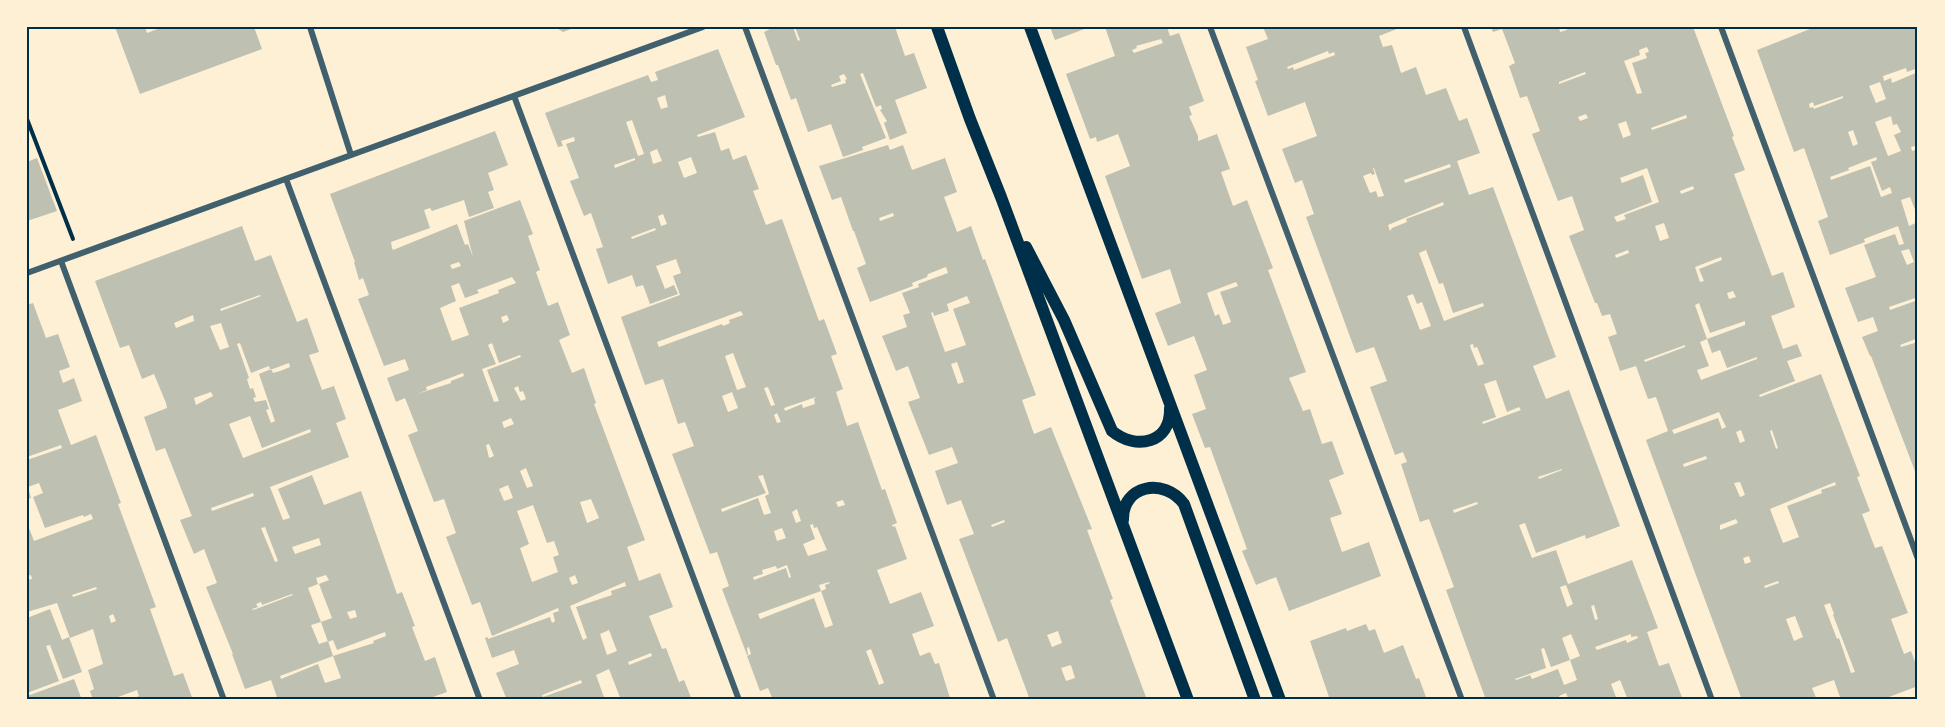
<svg xmlns="http://www.w3.org/2000/svg" width="1945" height="727" font-family="'Public Sans',sans-serif">
  <rect width="100%" height="100%" fill="#fdf0d5"/>
  <path fill="#bec0b2" fill-rule="evenodd" d="M115,27H145L147,33L163,27H254L262,49L140,94Z
    M555,27H576L563,32Z
    M769,27H793L798,41L800,40L795,27H895L905,56L914,53L927,88L895,100L907,133L890,140L884,123L887,121L880,110L882,109L881,105L876,107L863,73L860,74L886,138L862,147L863,150L843,157L831,124L808,132L796,98L791,100L778,65H776L764,32L770,29ZM844,74L847,79L845,80L846,83L832,87L831,85L841,81L839,76Z
    M1050,27H1090L1055,40Z
    M1105,27H1167L1170,36L1179,33L1204,101L1189,107L1192,115L1189,116L1198,136V141L1217,134L1230,169L1221,172L1233,206L1247,200L1273,268L1268,270L1306,372L1289,378L1303,411L1310,409L1322,444L1332,441L1344,474L1329,480L1342,514L1330,518L1342,552L1369,542L1381,576L1289,611L1276,577L1256,585L1242,551L1247,549L1210,447L1205,448L1192,414L1206,409L1194,375L1207,370L1194,336L1168,346L1155,313L1181,303L1170,269L1142,279L1105,176L1130,166L1118,134L1097,142L1096,137L1090,139L1066,74L1115,56ZM1161,39L1163,43L1134,53L1132,50L1137,48L1136,46ZM1236,282L1238,286L1220,292L1231,322L1223,325L1219,314L1215,316L1207,293Z
    M1263,27H1402L1379,36L1383,47L1392,45L1401,73L1416,67L1426,95L1446,88L1459,121L1467,118L1480,153L1457,161L1469,195L1493,187L1556,357L1533,366L1546,399L1569,390L1620,526L1586,539L1585,535L1536,553L1525,523L1519,525L1532,558L1556,550L1568,584L1632,560L1658,628L1647,632L1659,666L1669,663L1683,700H1628L1620,680L1611,684L1616,697L1611,700H1569L1566,693L1559,696L1560,700H1486L1446,590L1454,587L1429,519L1420,522L1401,464L1407,462L1403,452L1395,455L1370,387L1387,381L1374,347L1356,353L1306,217L1314,214L1302,180L1295,183L1282,149L1317,136L1305,102L1268,116L1255,81L1258,80L1246,47L1268,39ZM1328,51L1329,54L1334,52L1335,55L1294,70L1293,67L1288,69L1287,67ZM1450,164L1451,167L1405,183L1404,180ZM1373,168H1374L1384,196L1378,197L1376,191L1370,193L1363,176L1371,173L1372,175L1375,174ZM1443,202L1444,205L1406,219L1407,222L1392,228L1390,231L1388,225ZM1426,250L1439,284L1443,283L1453,313L1483,303L1484,306L1444,321L1419,253ZM1413,294L1417,304L1422,302L1431,326L1420,330L1407,296ZM1473,344L1474,348L1477,347L1484,364L1478,366L1471,349L1470,345ZM1496,380L1507,412L1519,407L1521,410L1483,424L1482,422L1496,417L1484,384ZM1562,469V470L1539,479L1538,477ZM1477,502L1478,504L1454,513L1453,510ZM1566,585L1573,604L1567,607L1560,587ZM1594,605L1598,619L1595,620L1591,606ZM1571,634L1580,656L1570,660L1562,638ZM1631,634V637L1637,636L1638,638L1627,643L1626,640L1597,650L1595,647ZM1544,648L1551,667L1570,660L1577,680L1564,685L1558,669L1532,679L1530,675L1516,680L1515,679L1546,668L1541,649Z
    M1491,27H1559L1560,32L1567,30V27H1693L1734,136L1732,137L1745,170L1734,174L1772,276L1783,272L1795,307L1771,316L1783,349L1797,344L1802,356L1787,361L1795,381L1759,395L1760,397L1821,374L1860,476L1857,477L1870,511L1862,514L1875,548L1882,546L1908,613L1891,619L1904,654L1911,651L1918,670V686L1881,700H1841L1834,680L1812,688L1817,700H1742L1646,440L1668,431L1656,397L1648,399L1636,366L1620,371L1608,337L1617,334L1610,314L1602,316L1597,303H1595L1569,236L1584,230L1572,196L1558,201L1532,134L1540,131L1527,96L1520,98L1509,66L1515,63L1502,29L1493,32ZM1647,47L1649,52L1645,53L1647,58L1632,63L1642,93L1637,94L1624,61L1640,55L1639,50ZM1585,72L1586,74L1559,84V82ZM1586,114L1588,118L1580,121L1578,117ZM1686,115L1687,118L1652,130L1651,128ZM1626,121L1631,135L1623,138L1618,124ZM1647,168L1659,202L1624,215L1626,219L1617,222L1614,217L1652,202L1643,175L1622,183L1620,178ZM1693,186L1694,189L1681,194L1680,191ZM1664,223L1669,238L1660,241L1655,226ZM1628,250L1629,253L1616,258L1615,255ZM1721,257L1722,260L1699,269L1704,281L1700,282L1695,267ZM1733,291L1736,297L1729,299L1727,293ZM1699,303L1710,333L1745,321V325L1707,339L1712,353L1720,350L1727,368L1757,357V359L1701,380L1697,370L1709,366L1700,342L1707,339L1695,305ZM1685,345V347L1645,362L1644,360ZM1719,412L1726,427L1722,429L1718,418L1674,434L1672,430ZM1741,430L1745,441L1740,443L1736,432ZM1772,430L1778,448L1776,449L1770,431ZM1706,456L1707,459L1684,467L1683,464ZM1740,482L1745,495L1740,497L1734,483ZM1835,482L1836,485L1821,490L1822,493L1787,506L1799,537L1783,543L1770,509ZM1736,519L1738,523L1720,530V525ZM1749,556L1751,562L1745,564L1743,558ZM1778,581L1779,583L1765,588L1764,586ZM1830,603L1834,614L1833,615L1855,672L1851,673L1839,638L1837,639L1824,605ZM1795,616L1803,637L1794,641L1786,619Z
    M1815,27H1918V68L1907,72L1906,68L1883,76L1884,81L1891,78L1892,83L1918,72V145L1911,147L1912,151L1918,149V217L1910,197L1901,200L1909,226L1918,222V297L1889,307L1890,310L1918,300V338L1900,345L1901,347L1918,342V479L1871,356H1870L1862,337L1878,331L1873,317L1858,322L1845,288L1876,277L1864,245L1895,234L1899,245L1904,244L1898,226L1864,239L1865,242L1830,255L1818,221L1828,217L1816,182L1804,148L1794,152L1757,50ZM1880,82L1886,99L1876,103L1869,86ZM1843,96V98L1814,109L1813,107L1810,108L1809,104L1813,102L1814,106ZM1891,116L1893,125L1897,124L1901,132L1894,135L1901,151L1888,156L1875,122ZM1853,130L1858,144L1853,146L1848,132ZM1876,157L1877,160L1871,162L1882,191L1890,187L1892,193L1881,197L1870,166L1831,180L1830,177L1849,170L1848,168ZM1909,249L1914,262L1907,265L1901,251Z
    M718,49L745,117L697,135L698,137L715,132L721,151L729,148L733,160L746,155L759,189L753,191L766,225L782,219L819,321L824,319L837,354L831,356L843,389L836,392L847,426L858,422L882,490L885,489L897,523L892,525L893,527L895,526L907,559L877,570L890,604L921,592L934,626L912,634L920,656L930,652L935,664L939,663L950,698L945,700H773L768,688L760,691L747,656L751,654L749,647L747,648L748,655H747L722,589L729,586L717,552L710,554L672,454L694,446L685,422L678,424L663,379L645,385L621,317L680,295L673,276L681,273L676,259L656,266L665,289L674,285L678,294L650,304L643,285L636,287L632,275L608,284L596,249L603,247L591,213L584,216L570,181L579,178L566,144L575,141L574,137L561,141L563,146L558,147L545,113L648,75L651,82L658,80L655,72ZM665,95L668,107L661,109L657,98ZM632,120L644,154L638,156L626,122ZM657,149L662,161L653,164L650,152ZM691,157L697,173L684,178L678,162ZM635,158V160L615,168L614,165ZM663,214L667,224L661,226L658,216ZM655,228L656,230L632,239L631,237ZM741,311L743,315L729,320L730,323L723,326L722,324L659,347L657,342ZM733,353L746,387L737,390L725,356ZM768,387L775,405L771,406L764,388ZM732,392L738,408L728,412L722,396ZM816,397L814,399L815,404L803,408L802,404L785,411L784,408ZM777,413L781,422L777,423L774,415ZM763,475L769,494L765,496L771,513L764,515L758,498L722,512L721,509L766,493L758,476ZM843,500L845,505L838,507L836,502ZM797,509L801,521L796,523L792,512ZM813,524L814,528L817,527L827,550L808,556L803,544L815,539L810,525ZM782,528L786,538L777,541L774,531ZM787,565L791,577L789,578L786,568L754,580L753,577L763,574L762,570L776,566L777,569ZM829,582L830,583L825,585L826,589L821,591L819,585ZM821,591L833,625L825,628L814,598L760,619L758,614ZM871,649L884,683L879,685L866,651Z
    M495,131L508,165L488,173L494,190L488,192L494,208L469,217L464,200L432,211L430,208L424,210L430,228L391,242L392,248L393,250L457,224L465,245L468,244L473,257L464,221L520,200L533,234L528,236L540,270L536,272L548,306L558,302L570,335L559,340L572,373L584,368L596,403L594,404L645,540L627,547L639,581L660,573L673,607L649,616L662,649L666,648L679,682L684,680L692,700H621L609,669L596,675L605,700H507L496,673L519,664L514,650L492,658L485,638L488,637V639L550,617L552,623L555,621L553,613L559,611L558,608L492,636L480,602L472,605L446,537L456,533L444,499L434,502L408,435L418,431L405,398L396,402L387,378L409,370L405,359L384,366L358,299L369,295L363,278L359,280L354,262H355L330,194ZM459,262L461,266L452,269L450,265ZM512,277L516,283L498,290L499,293L459,308L469,335L452,341L440,308L456,301L451,286L459,283L465,298L479,293L477,290ZM507,315L509,320L503,323L501,317ZM492,343L499,363L520,355L521,357L487,370L499,401L494,402L482,369L496,364L488,345ZM463,373L464,376L451,381V383L417,394L427,390L426,387ZM518,386L520,392L523,391L526,399L521,401L514,388ZM511,418L514,424L504,428L502,422ZM489,444L494,456L489,458L486,445ZM526,468L533,486L527,488L520,471ZM508,485L513,498L504,501L499,489ZM591,499L599,518L587,523L580,502ZM533,505L547,543L554,541L559,555L553,557L558,572L532,582L520,548L529,544L517,511ZM575,575L578,583L572,585L569,578ZM625,582L626,586L611,591L612,595L576,607L587,638L583,640L570,606ZM609,630L617,651L607,655L600,634ZM651,653L652,656L629,665L628,662ZM581,680L582,683L543,697L542,695Z
    M888,145L890,150L903,145L912,170L945,158L957,192L944,197L957,232L971,226L983,260L985,259L1036,395L1022,400L1034,434L1051,427L1092,529L1087,530L1113,599L1110,600L1147,700H1030L1007,638L998,642L959,539L974,534L961,500L947,505L935,471L958,463L952,447L929,455L908,402L920,398L908,366L896,371L882,336L907,327L903,315L910,313L902,293L919,287L918,284L948,273L946,267L928,274L927,277L912,283L913,286L870,302L857,268L866,264L854,231H853L841,197L832,200L819,166ZM893,213L894,216L880,221L879,218ZM967,296L970,303L953,309L966,345L945,352L931,313L933,312L934,316L949,311L947,304ZM957,362L964,382L958,384L951,364ZM1004,520L1005,522L992,527L991,525ZM1058,631L1062,643L1052,647L1047,635ZM1071,665L1075,678L1066,681L1061,668Z
    M37,158L57,211L27,221V162Z
    M242,226L255,261L271,255L297,322L307,318L319,352L309,355L322,390L334,386L346,419L336,423L349,457L270,487L283,520L290,518L278,489L312,475L324,505L361,491L397,594L402,592L415,626L412,627L425,661L435,657L447,692L433,697L434,700H278L271,680L245,689L232,654H233L206,587L217,583L204,549L194,554L180,520L192,516L191,514L165,448L156,451L144,417L167,408L166,403L154,374L142,379L129,345L120,348L95,281ZM260,295L261,296L221,311L220,309ZM193,315L194,321L176,328L174,323ZM221,323L229,347L220,350L210,326ZM240,343L251,373L269,366L270,370L289,363L290,367L280,371L273,373L271,369L259,374L275,421L271,423L266,410L269,409L266,400L255,402L253,398L256,397L253,388L250,389L247,379L249,378L237,344ZM211,392L213,396L196,405L194,398ZM250,416L262,448L310,429L311,432L243,458L229,424ZM253,493L254,496L212,511L211,508ZM265,527L278,561L275,562L261,528ZM319,538L321,545L295,554L292,547ZM326,575L329,580L319,584L332,618L321,622L328,642L333,640L337,650L385,632L386,636L373,641L374,643L333,656L328,641L319,644L311,625L321,622L308,588L318,584L316,578ZM292,594L293,595L253,610L252,609L258,607L256,604L261,602L262,605ZM355,610L357,617L350,619L347,612ZM333,656L341,678L325,683L318,664L281,679L280,676Z
    M33,303L46,338L58,334L70,367L59,371L63,383L74,378L82,401L58,410L71,445L96,435L121,503L118,504L156,607L150,609L174,676L183,673L193,700H129L139,696L137,690L110,700H93L90,691L94,689L88,670L103,664L93,629L70,638L57,603L27,612V580L32,579L31,575L27,576V523L34,541L93,519L91,514L84,517L83,515L45,528L33,497L43,493L39,483L28,487L31,498L27,499V460L62,448L61,445L27,457V305ZM96,587L97,589L73,597L72,595ZM113,614L116,621L111,623L109,616Z
    M50,609L62,640L69,637L82,672L63,679L50,645L46,646L59,681L27,693V618Z
    M1366,624L1369,631L1375,629L1384,653L1403,645L1416,679L1419,678L1427,700H1330L1310,641L1346,628L1347,631Z
    M74,679L82,700H27V696Z"/>
  <g fill="none" stroke-linecap="round" stroke-linejoin="round">
    <path stroke="#003049" stroke-width="4" d="M27,119L73,239"/>
    <path stroke="#3f606c" stroke-width="6" d="M310,27L351,155
      M745,27L994,700
      M1210,27L1462,700
      M1464,27L1712,700
      M1721,27L1918,559
      M514,96L739,700
      M286,179L480,700
      M61,261L224,700
      M27,273L703,27"/>
    <path stroke="#003049" stroke-width="12" d="M937,27L970,119L1001,197L1188,700
      M1030,27L1280,700
      M1026,247L1064,320L1112,431C1136,451 1171,443 1170,408
      M1123,520C1122,485 1164,477 1184,504L1255,700"/>
  </g>
  <rect width="1945" height="727" fill="none" stroke="#fdf0d5" stroke-width="57"/>
  <rect x="28" y="28" width="1888" height="670" fill="none" stroke="#003049" stroke-width="2"/>
</svg>
